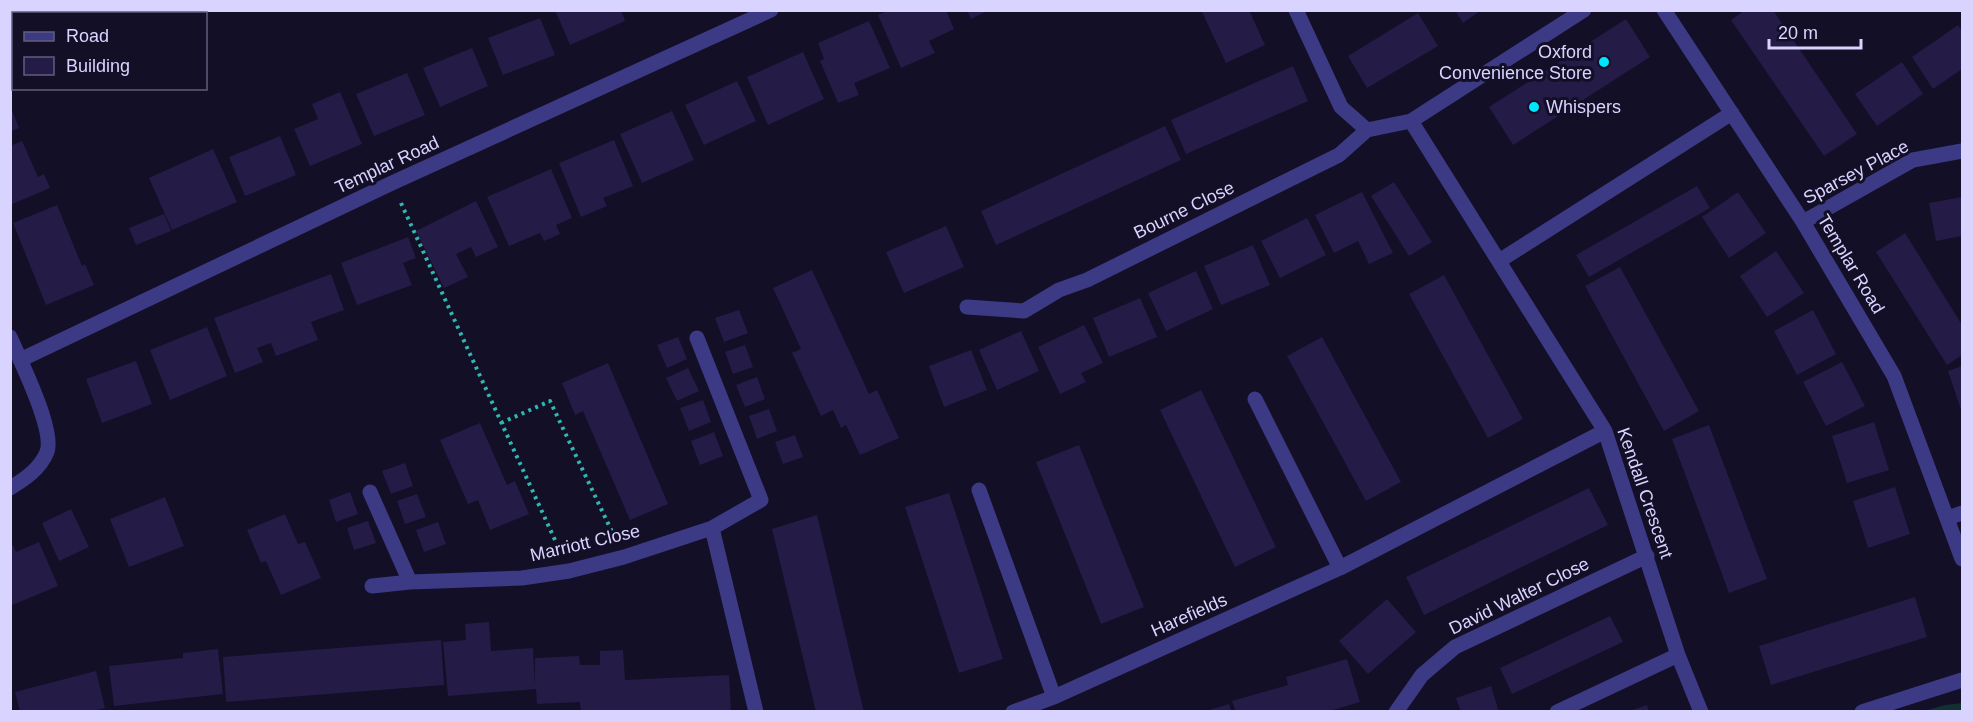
<svg xmlns="http://www.w3.org/2000/svg" width="1973" height="722" font-family="Helvetica,sans-serif">
  <rect width="100%" height="100%" fill="#130f26"/>
  <path fill="#12302f" d="M1962,703V711H1924L1945,705Z"/>
  <path fill="#241b47" d="M555,10H621L625,21L570,45Z
    M889,10H946L954,29L929,41L935,53L901,68L878,15Z
    M967,10H989L971,19Z
    M1201,10H1249L1265,45L1226,63Z
    M1455,10H1481L1463,23Z
    M1745,10H1773L1857,134L1824,156L1731,20Z
    M1418,13L1438,46L1367,88L1348,56Z
    M540,18L555,55L503,75L488,38Z
    M1626,19L1650,57L1513,145L1489,107Z
    M869,21L890,68L854,83L859,95L838,103L820,61L824,59L818,43Z
    M1958,25L1962,31V69L1933,89L1912,57Z
    M472,48L488,86L440,107L423,68Z
    M803,52L824,99L768,125L747,77Z
    M1902,62L1923,94L1877,126L1855,94Z
    M1293,66L1308,101L1186,154L1171,120Z
    M407,73L425,115L374,136L356,94Z
    M737,81L756,121L704,145L685,105Z
    M340,92L362,144L310,166L294,129L318,119L312,104Z
    M10,105L19,128L10,132Z
    M672,111L694,160L642,183L620,134Z
    M1165,126L1181,160L996,245L981,211Z
    M280,136L296,175L245,196L229,157Z
    M614,140L633,186L603,198L607,206L581,217L559,163Z
    M22,141L38,177L44,174L50,188L10,205V146Z
    M213,149L237,202L172,230L149,178Z
    M551,169L572,218L556,225L560,234L544,241L540,233L509,246L487,197Z
    M1394,182L1432,242L1409,256L1371,196Z
    M1697,186L1710,208L1589,277L1576,255Z
    M1362,192L1393,253L1369,264L1358,241L1334,253L1315,215Z
    M1738,192L1766,233L1729,258L1702,217Z
    M1962,197V236L1936,241L1929,203Z
    M476,201L498,247L476,257L471,247L456,254L468,277L444,288L416,231Z
    M57,205L82,266L85,264L94,285L46,305L13,223Z
    M164,214L171,231L136,245L129,228Z
    M1307,218L1326,255L1280,278L1261,241Z
    M946,226L964,267L904,293L886,252Z
    M1905,233L1962,325V355L1947,365L1876,252Z
    M408,237L416,258L403,263L412,285L357,305L341,263Z
    M1253,245L1270,285L1221,305L1204,266Z
    M1776,251L1804,293L1767,317L1740,276Z
    M1620,267L1699,411L1664,431L1585,286Z
    M812,270L869,394L877,390L899,438L860,455L846,425L841,428L833,410L821,416L792,353L801,349L773,288Z
    M1196,271L1213,309L1166,331L1148,293Z
    M331,274L344,310L311,322L318,340L276,356L271,343L257,348L263,362L235,373L214,318Z
    M1444,275L1523,419L1488,438L1409,294Z
    M1140,298L1157,337L1109,357L1093,318Z
    M739,310L748,333L724,342L715,318Z
    M1813,310L1836,354L1797,375L1774,331Z
    M1084,325L1103,363L1081,373L1086,382L1060,394L1038,347Z
    M207,327L227,376L170,400L150,350Z
    M1021,331L1039,371L997,390L979,350Z
    M678,337L687,359L667,368L657,345Z
    M1322,337L1401,482L1366,501L1287,356Z
    M745,345L753,367L733,374L725,352Z
    M971,350L987,390L944,407L929,366Z
    M136,361L152,404L102,423L86,379Z
    M1842,362L1865,406L1826,426L1803,382Z
    M608,363L668,504L630,520L583,411L575,415L562,383Z
    M1962,366V413L1948,371Z
    M688,368L699,391L677,401L666,378Z
    M757,377L765,399L745,407L736,385Z
    M1201,390L1276,547L1235,567L1160,410Z
    M703,400L711,422L689,431L680,408Z
    M769,409L777,431L757,439L749,416Z
    M1874,422L1889,470L1847,483L1832,436Z
    M480,423L507,485L515,481L529,514L490,530L478,500L468,504L440,440Z
    M1709,425L1767,579L1729,593L1672,439Z
    M714,432L723,456L700,465L691,441Z
    M795,435L803,457L783,464L775,442Z
    M1079,445L1144,607L1101,624L1036,462Z
    M405,463L413,486L391,494L382,471Z
    M1895,487L1910,534L1868,548L1853,501Z
    M1589,488L1608,525L1424,615L1406,577Z
    M350,492L358,514L336,522L329,500Z
    M949,493L1003,659L959,673L905,507Z
    M417,494L426,517L405,524L397,501Z
    M165,497L184,546L129,567L110,519Z
    M71,509L89,547L59,561L42,523Z
    M285,514L298,544L305,542L321,578L281,595L266,561L261,563L247,530Z
    M817,515L864,712H816L772,529Z
    M368,521L376,543L354,550L347,528Z
    M438,522L446,544L424,552L416,530Z
    M39,542L58,586L10,606V546L13,545L16,552Z
    M1915,597L1927,637L1771,685L1759,646Z
    M1387,599L1416,632L1368,674L1339,641Z
    M1610,616L1623,642L1512,694L1500,668Z
    M489,622L491,651L533,648L535,687V658L579,656L580,665H600V651L623,650L625,680L729,675L731,712H624V710L581,712L580,702L537,704L536,689L448,696L443,642L466,640L465,624Z
    M441,640L444,685L226,702L223,657Z
    M218,649L223,694L114,706L109,666L183,658V653Z
    M1347,659L1360,702L1326,712H1236L1232,701L1288,685L1286,677Z
    M96,671L105,708L90,712H20L15,692Z
    M1491,686L1499,712H1461L1456,698Z
    M1229,704L1231,712H1206V711Z
    M1647,705L1649,712H1629V711Z"/>
  <g fill="none" stroke-linecap="round" stroke-linejoin="round">
    <path stroke="#2fb8b0" stroke-width="4" stroke-dasharray="3 4.5" stroke-linecap="butt" d="M401,203L560,551
      M501,423L550,401L614,536"/>
    <path stroke="#3d3a85" stroke-width="15" d="M1296,10L1341,107L1367,130
      M1584,10L1411,121L1605,431L1678,655L1701,712
      M1664,10L1803,222L1894,376L1962,559
      M1803,222L1913,160L1962,151
      M1499,261L1732,113
      M967,307L1024,311L1059,290L1087,280L1339,155L1367,130L1411,121
      M10,337C20,360 55,430 47,452C40,469 25,479 10,488
      M20,360L392,183L771,10
      M1255,399L1340,568
      M979,490L1054,697
      M370,492L410,582
      M1948,518L1962,513
      M712,528L756,712
      M372,586L410,582L522,578L569,571L624,557L712,528L761,500L697,338
      M1013,712L1054,697L1340,568L1605,431
      M1396,712L1422,675L1455,647L1647,556
      M1557,712L1678,655
      M1862,712L1962,680"/>
  </g>
  <g fill="#00e5ff" stroke="#130f26" stroke-width="2">
    <circle cx="1604" cy="62" r="6"/>
    <circle cx="1534" cy="107" r="6"/>
  </g>
  <g text-anchor="middle" stroke-width="6" stroke-linejoin="round" paint-order="stroke">
    <g font-size="18" fill="#d9d4ff" stroke="#130f26" text-anchor="end">
      <text x="1592" y="58">Oxford<tspan x="1592" dy="21">Convenience Store</tspan></text>
      <text x="1546" y="113" text-anchor="start">Whispers</text>
    </g>
    <g font-size="18" fill="#d9d4ff" stroke="#130f26">
      <text transform="translate(387 165) rotate(-25)" y="6">Templar Road</text>
      <text transform="translate(1856 172) rotate(-28)" y="6">Sparsey Place</text>
      <text transform="translate(1184 210) rotate(-26)" y="6">Bourne Close</text>
      <text transform="translate(1851 264) rotate(59)" y="6">Templar Road</text>
      <text transform="translate(1645 493) rotate(71)" y="6">Kendall Crescent</text>
      <text transform="translate(585 543) rotate(-13)" y="6">Marriott Close</text>
      <text transform="translate(1519 596) rotate(-26)" y="6">David Walter Close</text>
      <text transform="translate(1189 615) rotate(-24)" y="6">Harefields</text>
    </g>
  </g>
  <rect width="1973" height="722" fill="none" stroke="#d9d4ff" stroke-width="24"/>
  <rect x="12" y="12" width="195" height="78" fill="#130f26" stroke="#625e7d" stroke-width="1.5"/>
  <rect x="24" y="32" width="30" height="9" fill="#3d3a85" stroke="#625e7d" stroke-width="1.5"/>
  <text x="66" y="42" font-size="18" fill="#d9d4ff">Road</text>
  <rect x="24" y="57" width="30" height="18" fill="#241b47" stroke="#625e7d" stroke-width="1.5"/>
  <text x="66" y="72" font-size="18" fill="#d9d4ff">Building</text>
  <path d="M1769 39v9h92v-9" fill="none" stroke="#d9d4ff" stroke-width="3"/>
  <text x="1778" y="39" font-size="18" fill="#d9d4ff" stroke="#130f26" stroke-width="4.5" paint-order="stroke">20 m</text>
</svg>
